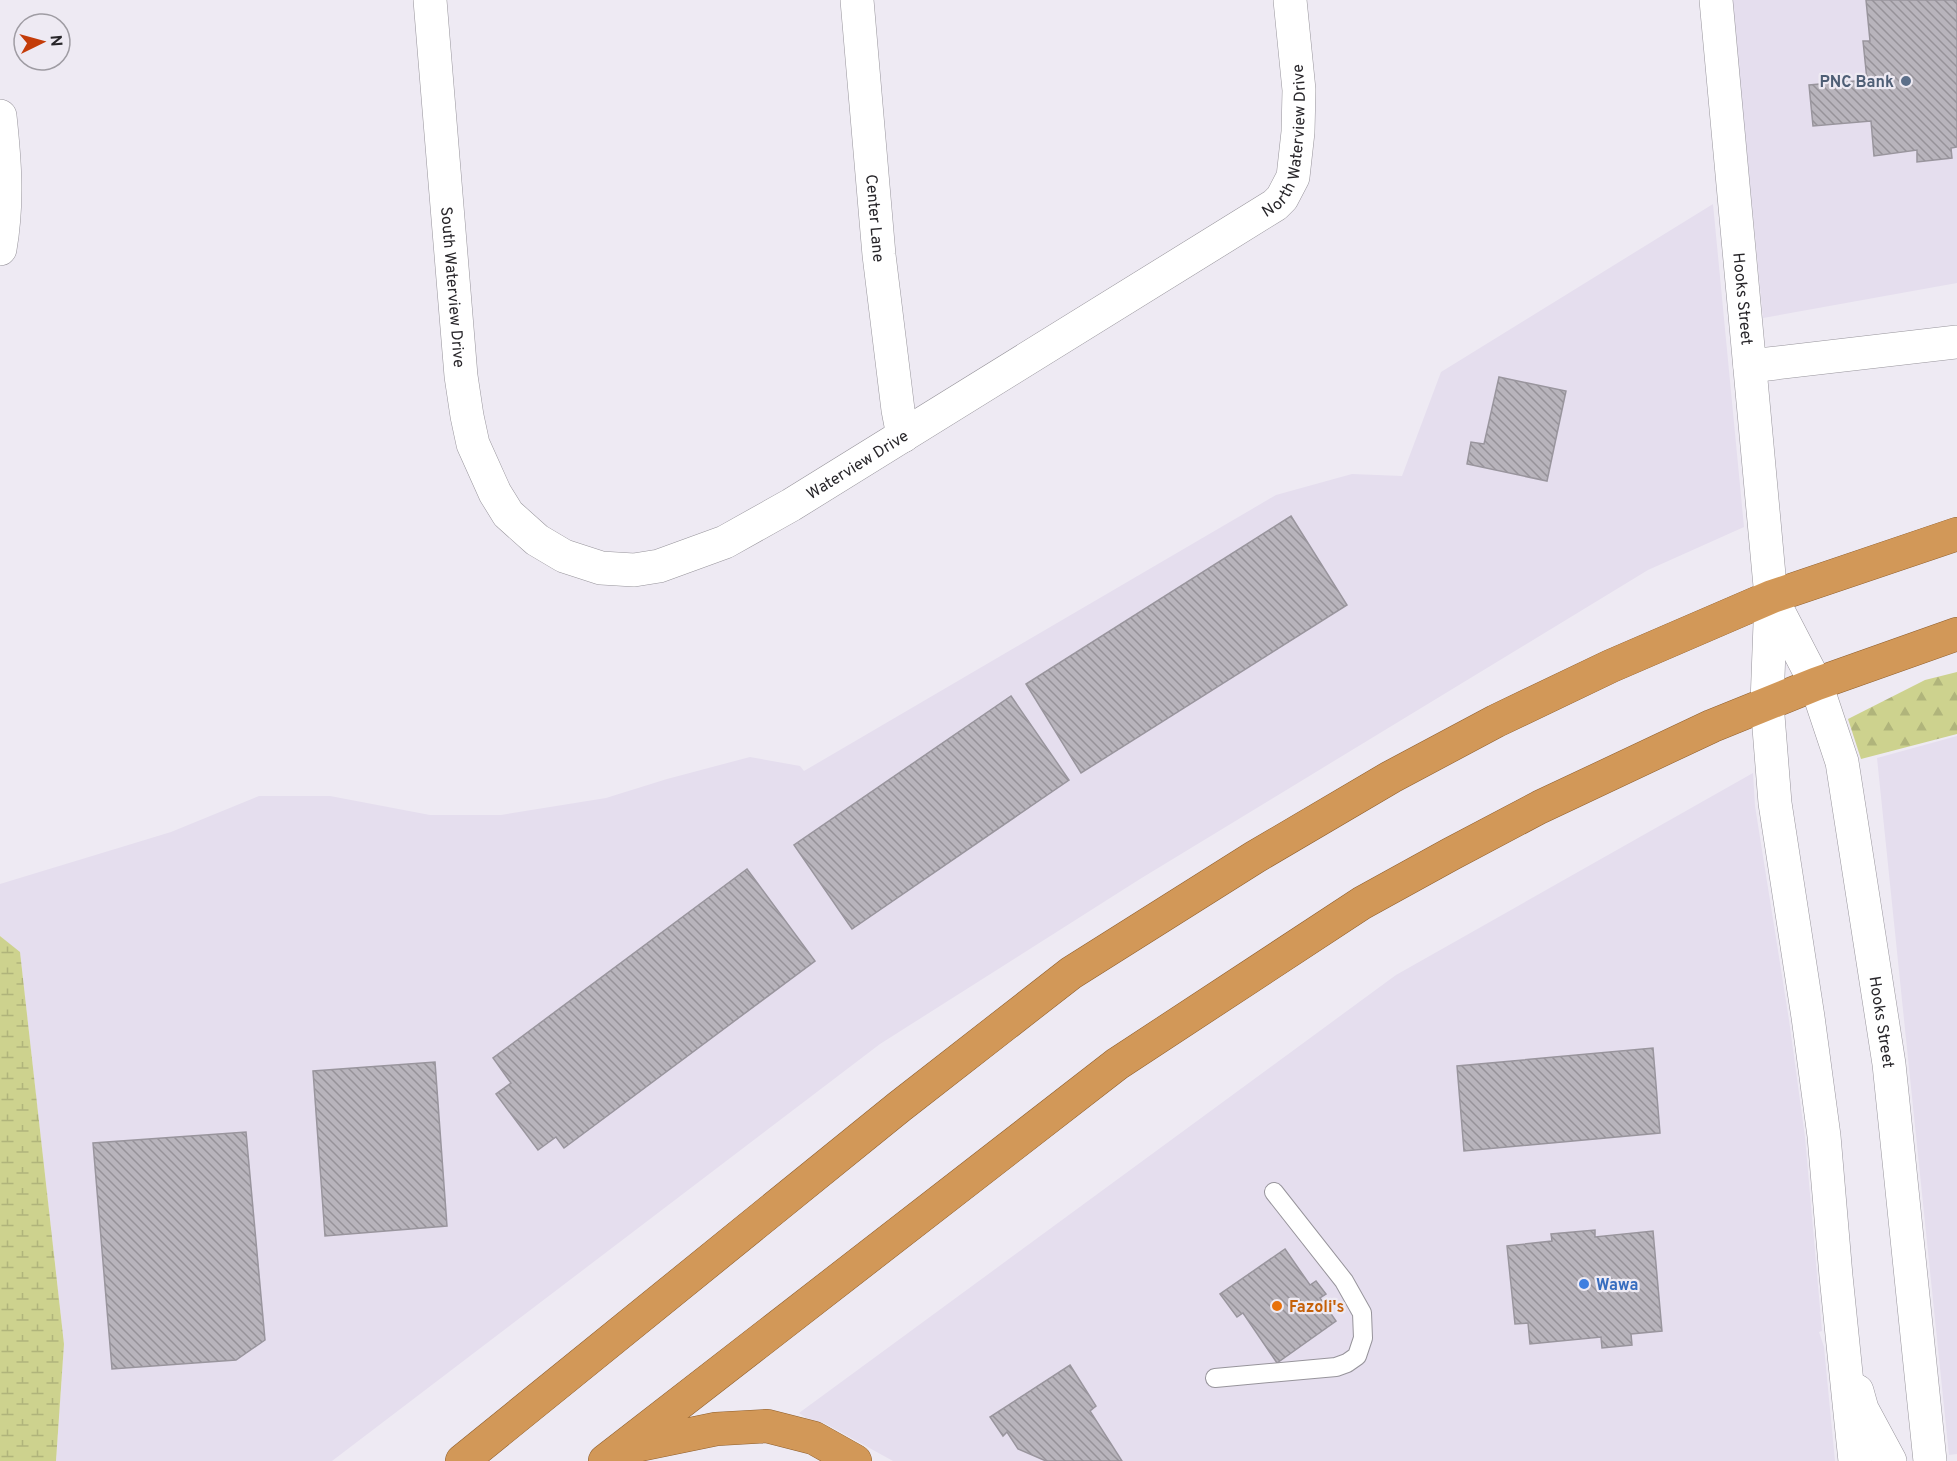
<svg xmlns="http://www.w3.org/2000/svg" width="1957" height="1461" font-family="Overpass,sans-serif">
  <defs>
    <pattern id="forest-firs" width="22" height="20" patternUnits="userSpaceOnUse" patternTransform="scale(1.5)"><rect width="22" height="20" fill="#cdd28e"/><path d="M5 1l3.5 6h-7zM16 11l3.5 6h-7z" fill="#b0b47b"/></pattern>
    <pattern id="wetland-marsh" width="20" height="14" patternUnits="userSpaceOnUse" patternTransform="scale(1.5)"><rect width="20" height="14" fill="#cdd28e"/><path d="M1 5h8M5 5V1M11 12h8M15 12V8" fill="none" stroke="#b0b47b"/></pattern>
    <pattern id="building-back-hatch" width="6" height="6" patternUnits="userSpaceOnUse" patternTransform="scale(1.5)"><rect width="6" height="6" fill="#b8b4bc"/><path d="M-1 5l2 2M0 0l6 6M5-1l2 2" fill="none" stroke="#969299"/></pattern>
  </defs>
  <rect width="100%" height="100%" fill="#eeeaf3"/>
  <path fill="#e5deee" d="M1732,0H1957V283L1763,318Z
    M1713,204L1744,527L1648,570L1140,879L880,1044L332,1461H56L64,1344L20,953L0,936V884L171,832L259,796H330L430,815H501L606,798L667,779L750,757L800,766L804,771L1276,495L1352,474L1402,476L1441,372Z
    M1957,736V1454L1949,1455L1877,758Z
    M1753,773L1755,806L1789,1020L1805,1137L1822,1331L1819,1332L1824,1347L1835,1461H893L824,1423L806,1418L799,1413L1396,975Z"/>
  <path fill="url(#forest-firs)" d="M1957,672V734L1861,759L1848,719L1925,680Z"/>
  <path fill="url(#wetland-marsh)" d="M0,936L20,952L64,1344L56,1461H0Z"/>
  <path fill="url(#building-back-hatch)" stroke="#99959d" stroke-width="1.5" d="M1866,0H1957V147L1951,148L1952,158L1917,162V150L1874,156L1871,121L1813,126L1809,85L1867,80L1863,41H1870Z
    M1499,377L1566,391L1547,481L1467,464L1471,442L1484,444Z
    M1291,516L1347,605L1081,773L1026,684Z
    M1011,696L1069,780L852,929L794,845Z
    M747,869L815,961L564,1148L556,1137L538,1150L496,1094L511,1083L493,1058Z
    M1653,1048L1660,1133L1464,1151L1457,1066Z
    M435,1062L447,1226L325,1236L313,1071Z
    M246,1132L265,1340L236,1360L112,1369L93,1143Z
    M1595,1230V1237L1653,1231L1662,1331L1631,1334L1632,1345L1602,1348L1601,1337L1530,1344L1528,1323L1515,1324L1507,1246L1552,1241L1551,1234Z
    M1285,1249L1310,1285L1316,1281L1326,1294L1320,1298L1336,1321L1277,1363L1243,1313L1237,1317L1220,1294Z
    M1070,1365L1096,1406L1090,1411L1122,1461H1046L1018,1449L1007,1432L1003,1436L990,1417Z"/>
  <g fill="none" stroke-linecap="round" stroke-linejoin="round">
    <g stroke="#97949b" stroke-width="20">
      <path id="service" d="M1215,1378L1336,1367L1347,1363L1357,1356L1363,1338L1362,1313L1344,1281L1274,1192"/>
    </g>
    <g stroke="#97949b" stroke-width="34">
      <g id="minor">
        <path id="s1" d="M430,0L461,376L467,416L473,444L495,493L508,514L537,540L564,556L601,568L634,570L659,566L725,542L791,505L1275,205L1282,198L1293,177L1298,132L1299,90L1290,0"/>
        <path id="s2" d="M857,0L879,255L898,410L903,436"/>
        <path d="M0,116C5,162 8,203 0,249"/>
        <path d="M1750,366L1957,342"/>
      </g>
    </g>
    <g stroke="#97949b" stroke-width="34">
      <g id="tertiary">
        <path id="s3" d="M1716,0L1771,597L1767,703L1775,803L1808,1017L1824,1136L1836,1276L1855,1461"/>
        <path id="s4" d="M1772,599L1816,684L1842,762L1889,1064L1930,1461"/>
        <path d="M1857,1391L1862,1409L1890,1461"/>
      </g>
    </g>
    <g stroke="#8f5f2d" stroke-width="34">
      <path id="trunk" d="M629,1447L716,1429L767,1426L814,1438L855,1461
        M462,1461L899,1107L1071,973L1255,857L1391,777L1496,721L1611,666L1771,597L1957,534
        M605,1461L1117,1064L1362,903L1451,854L1540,807L1712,726L1816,684L1957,634"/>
    </g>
    <use href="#service" stroke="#fff" stroke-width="18"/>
    <use href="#minor" stroke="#fff" stroke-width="33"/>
    <use href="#tertiary" stroke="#fff" stroke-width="33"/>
    <use href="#trunk" stroke="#d29858" stroke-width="33"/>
  </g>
  <circle fill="#5c6f8a" stroke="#eeeaf3" stroke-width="2" cx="1906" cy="81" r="6"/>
  <circle fill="#3f7fe0" stroke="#eeeaf3" stroke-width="2" cx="1584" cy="1284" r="6"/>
  <circle fill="#e8710a" stroke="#eeeaf3" stroke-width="2" cx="1277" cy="1306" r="6"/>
  <g text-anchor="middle" stroke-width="4.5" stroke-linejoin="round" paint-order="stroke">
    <g font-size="16" font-weight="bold" fill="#4e5e75" stroke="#eeeaf3" text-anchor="end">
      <text x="1894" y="87">PNC Bank</text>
    </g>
    <g font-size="16" fill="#28262a" stroke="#eeeaf3">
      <text dy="6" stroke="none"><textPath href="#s1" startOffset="1474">North Waterview Drive</textPath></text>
      <text dy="6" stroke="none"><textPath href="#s2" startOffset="219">Center Lane</textPath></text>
      <text dy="6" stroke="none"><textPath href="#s1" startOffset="288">South Waterview Drive</textPath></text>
      <text dy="6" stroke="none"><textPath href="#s3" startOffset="300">Hooks Street</textPath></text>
      <text dy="6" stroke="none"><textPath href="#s1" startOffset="916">Waterview Drive</textPath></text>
      <text dy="6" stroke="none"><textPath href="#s4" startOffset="441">Hooks Street</textPath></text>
    </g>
    <g font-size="16" font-weight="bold" fill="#366cbe" stroke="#eeeaf3" text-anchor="start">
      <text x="1596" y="1290">Wawa</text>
    </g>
    <g font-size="16" font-weight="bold" fill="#c56008" stroke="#eeeaf3" text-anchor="start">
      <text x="1289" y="1312">Fazoli's</text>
    </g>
  </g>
  <g transform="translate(42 42) rotate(85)"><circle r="28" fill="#eeeaf3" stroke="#9f9ca3" stroke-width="1.5"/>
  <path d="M0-4.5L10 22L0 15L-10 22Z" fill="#c43c09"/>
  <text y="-9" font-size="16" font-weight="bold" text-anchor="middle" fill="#28262a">N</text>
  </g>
</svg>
